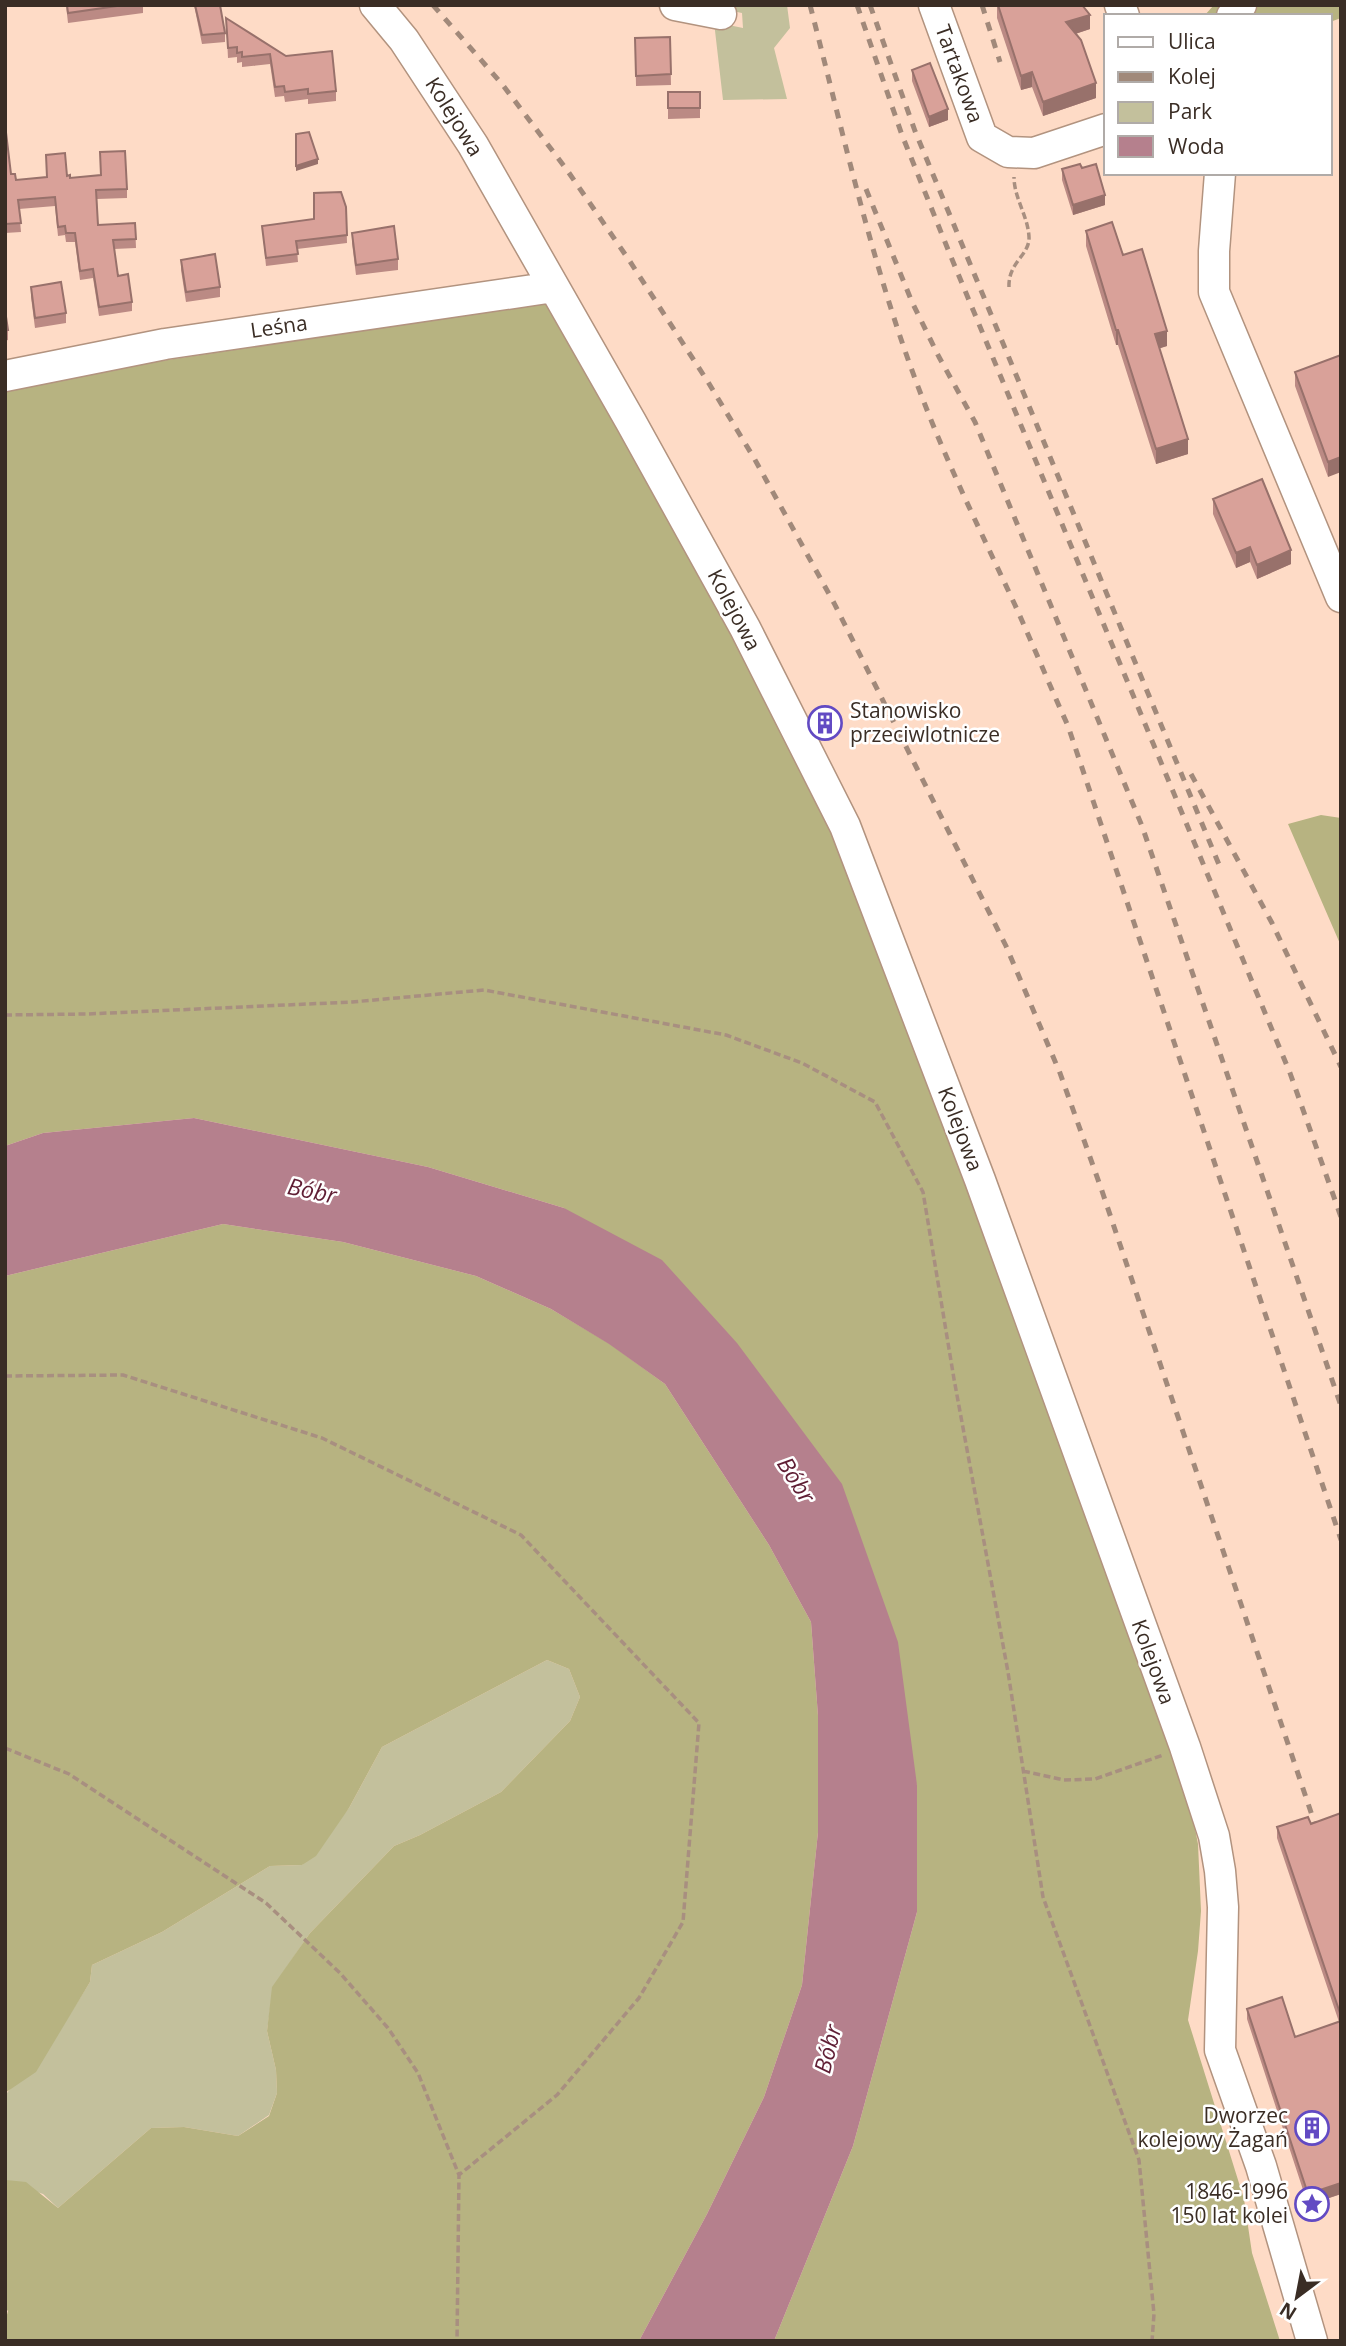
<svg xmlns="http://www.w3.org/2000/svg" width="1346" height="2346" font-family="'Open Sans',sans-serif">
  <rect width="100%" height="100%" fill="#fedbc6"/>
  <path fill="#c3c09c" d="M717,5H787L790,28L774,48L787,99L723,100L714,22L743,28L742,13L718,8Z
    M547,1660L569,1669L580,1697L570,1721L501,1792L420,1835L394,1846L310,1933L273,1987L267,2031L276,2070L277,2093L269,2115L238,2136L184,2127L151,2128L58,2208L43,2194L5,2181V2093H7L67,2019L90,1982L92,1965L162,1932L270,1866L302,1865L349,1808L382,1747Z"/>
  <path fill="#b7b381" d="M1214,5H1341V18L1330,22V16H1204Z
    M545,303L728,619L835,835L969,1165L1190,1803L1198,1844L1201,1911L1198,1951L1188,2020L1244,2199L1252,2253L1280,2341H774L853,2146L917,1912V1785L564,1208L428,1167L194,1118L43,1133L5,1146V389L101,370Z
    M1321,815L1341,818V946L1288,824Z
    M223,1224L343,1242L476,1276L551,1309L610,1344L665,1384L769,1545L811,1622L818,1716V1832L802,1985L764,2097L707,2214L639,2341H5V2322L8,2311L5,2308L6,2180L26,2182L58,2208L151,2128L184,2127L238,2136L269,2116L277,2093L276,2070L267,2031L272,1987L310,1933L394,1846L420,1835L501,1792L570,1721L580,1697L569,1669L547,1660L382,1747L349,1808L316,1856L302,1865L270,1866L162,1932L92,1965L90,1982L36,2072L5,2093V1276Z"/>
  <path fill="#b5808d" d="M194,1118L428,1167L564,1208L662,1260L737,1343L842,1484L898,1642L917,1785V1912L853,2146L774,2341H639L707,2214L764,2097L802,1985L818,1832V1716L811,1622L769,1545L665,1384L609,1344L551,1309L476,1276L343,1242L223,1224L5,1276V1146L43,1133Z"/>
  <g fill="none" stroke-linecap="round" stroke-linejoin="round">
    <g stroke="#b2937f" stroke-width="33">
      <path id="minor" d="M375,5L404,40L473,145L631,422L745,628L845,826L980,1180L1185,1747L1214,1836L1220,1871L1223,1907L1220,2050L1261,2166L1312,2341
        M675,5L721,14
        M934,5L982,137L1008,152L1034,153L1106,129
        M1120,5L1124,16
        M1232,16L1241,5
        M1220,173L1214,251V292L1341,597
        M5,376L165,344L554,287"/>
    </g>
    <path stroke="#a88f80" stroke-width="3.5" stroke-dasharray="7 3.5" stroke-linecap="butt" d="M1009,287C1008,262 1030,255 1029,237C1028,216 1014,198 1014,177
      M5,1015L87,1014L352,1002L484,990L726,1035L802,1063L875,1102L923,1192L954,1379L1008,1672L1043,1897L1139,2160L1154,2314L1152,2341
      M5,1376L123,1375L322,1438L521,1535L699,1723L683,1922L639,1998L557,2095L459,2175
      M5,1748L69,1774L266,1903L340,1973L388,2028L418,2073L459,2175L457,2341
      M1023,1771L1064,1780L1095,1779L1163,1755"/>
    <use href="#minor" stroke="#fff" stroke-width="30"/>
    <path stroke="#a1897a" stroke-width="5" stroke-dasharray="9 9" stroke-linecap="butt" d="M433,5L502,84L567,170L629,260L708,382L754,458L834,603L1006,946L1060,1073L1101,1188L1321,1842
      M810,5C844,136 873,271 922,397C949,468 983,536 1015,605C1033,645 1050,686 1068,726L1341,1540
      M857,5L902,135L949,252L1290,1073L1341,1217
      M870,5L915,131L1220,867
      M982,5L1000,62
      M866,189L912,302L939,357L975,422L1142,826L1341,1406
      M1191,774L1272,923L1341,1067"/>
  </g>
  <path fill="#bb8a84" d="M66,5H143V13L68,23Z
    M194,5H220L225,33V42L202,44Z
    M997,5L1090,29L1075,34L1096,98L1043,116L1032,87L1021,90L997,18Z
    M226,18L336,91V101L308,104V99L285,102L284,96L275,97L270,64L242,67V62L237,63V57L228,58Z
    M670,37L671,85L636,86L635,38Z
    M912,70L948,120L929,127L912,81Z
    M668,92H700V118L668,119Z
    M5,124L11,174L16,180L47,177L46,155L70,178L127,189V198L97,199L98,225L135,223L136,248L114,249L118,276L132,302V311L99,316L93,278L80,280L75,242H66L65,235L58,236L55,206L19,209L21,232L5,233Z
    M1082,168L1105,205L1073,215L1062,180V169Z
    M346,207L347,243L297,249L298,262L266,266L262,226L314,219Z
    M1086,231L1123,255L1167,346L1159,348L1188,454L1156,464L1118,345H1116L1086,246Z
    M352,233L398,259V270L356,275L352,243Z
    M181,260L220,287V297L186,302L181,270Z
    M31,287L66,313V323L35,328L31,297Z
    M5,310L8,330V340L5,341Z
    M1341,355L1328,477L1295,386V372Z
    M1213,499L1291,564L1257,579L1250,562L1236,568L1213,514Z
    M1341,1813V2194L1308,2205L1247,2019V2009L1295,2037L1339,2022L1277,1838V1827L1311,1824Z"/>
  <path fill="#98716b" d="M1090,15V29L1066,37V22Z
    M1032,72V87L1021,90V76Z
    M1096,83V98L1043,116V102Z
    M948,109V120L929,127V117Z
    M318,159V164L296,171V166Z
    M1105,195V205L1073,215V205Z
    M1116,330H1118V345H1116Z
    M1167,331V346L1155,350V334Z
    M1188,439V454L1156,464V449Z
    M1341,457V472L1328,477V462Z
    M1250,547V562L1236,568V553Z
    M1291,550V564L1257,579V565Z
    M1341,2183V2194L1308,2205V2194Z"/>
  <path fill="#d9a199" stroke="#98716b" stroke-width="2" d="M67,5H124L68,13Z
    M195,5H220L225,33L202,35Z
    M998,5H1082L1090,15L1066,22L1081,40L1096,83L1043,102L1032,72L1021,76Z
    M226,18L286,56L332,51L336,91L308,94V89L285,92L284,86L275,87L270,54L242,57V52L237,53V47L228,48Z
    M670,37L671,74L636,76L635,38Z
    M930,63L948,109L929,117L912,70Z
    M668,92H700V108H668Z
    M5,124L11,174H15L16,180L47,177L46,155L65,153L67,176L70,175V178L101,175L100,152L125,151L127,189L96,190L98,225L135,223L136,239L113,240L118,276L128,274L132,302L99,307L93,269L80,271L75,233H66L65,226L58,227L55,197L18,200L21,223L5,224Z
    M309,132L318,159L296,166V134Z
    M1080,164L1082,168L1096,164L1105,195L1073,205L1062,169Z
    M341,192L346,207L347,235L296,241L298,254L266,258L262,226L314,219V193Z
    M1112,222L1123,255L1142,249L1167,331L1155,334L1188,439L1156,449L1118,330H1116L1086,231Z
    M394,226L398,259L356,265L352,233Z
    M215,254L220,287L186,292L181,260Z
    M61,282L66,313L35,318L31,287Z
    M5,310L8,330H5Z
    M1341,355V457L1328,462L1295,372Z
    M1262,479L1291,550L1257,565L1250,547L1236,553L1213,499Z
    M1341,1813V2016L1277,1827L1308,1817L1311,1824Z
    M1282,1997L1295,2037L1341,2021V2183L1308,2194L1247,2009Z"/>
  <defs>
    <g id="building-ring" transform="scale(1.75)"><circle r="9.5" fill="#fff" stroke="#624ac3" stroke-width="1.5"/><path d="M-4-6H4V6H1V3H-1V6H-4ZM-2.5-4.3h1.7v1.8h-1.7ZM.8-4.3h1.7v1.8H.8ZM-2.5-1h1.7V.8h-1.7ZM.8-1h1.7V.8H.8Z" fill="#624ac3"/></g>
    <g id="sight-ring" transform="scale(1.75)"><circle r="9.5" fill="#fff" stroke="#624ac3" stroke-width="1.5"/><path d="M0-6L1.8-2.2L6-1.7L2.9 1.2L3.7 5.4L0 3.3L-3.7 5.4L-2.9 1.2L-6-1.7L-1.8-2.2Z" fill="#624ac3"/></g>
  </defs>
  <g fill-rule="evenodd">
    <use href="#building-ring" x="825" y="723"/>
    <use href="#building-ring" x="1312" y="2128"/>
    <use href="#sight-ring" x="1312" y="2204"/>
  </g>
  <g text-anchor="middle" stroke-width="5" stroke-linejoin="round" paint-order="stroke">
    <g font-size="21" fill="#3a2d25" stroke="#fff">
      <text transform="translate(959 74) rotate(70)" y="7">Tartakowa</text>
      <text transform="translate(454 117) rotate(58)" y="7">Kolejowa</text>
      <text transform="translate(279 327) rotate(-8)" y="7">Leśna</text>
      <text transform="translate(734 610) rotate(62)" y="7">Kolejowa</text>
      <text transform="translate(960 1129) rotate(69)" y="7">Kolejowa</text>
      <text transform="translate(1153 1662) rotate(70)" y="7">Kolejowa</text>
    </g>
    <g font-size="21" fill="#3a2d25" stroke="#fff" text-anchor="end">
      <text x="850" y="718" text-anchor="start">Stanowisko<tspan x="850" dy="24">przeciwlotnicze</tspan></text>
      <text x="1288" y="2123">Dworzec<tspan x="1288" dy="24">kolejowy Żagań</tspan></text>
      <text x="1288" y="2199">1846-1996<tspan x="1288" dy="24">150 lat kolei</tspan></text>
    </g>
    <g font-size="23" font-style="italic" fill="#5f1e34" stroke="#fff">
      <text transform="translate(312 1191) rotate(12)" y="8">Bóbr</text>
      <text transform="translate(796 1480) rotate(58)" y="8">Bóbr</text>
      <text transform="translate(828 2049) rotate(-76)" y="8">Bóbr</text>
    </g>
  </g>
  <rect width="1346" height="2346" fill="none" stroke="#3a2d25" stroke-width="14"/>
  <rect x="1104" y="14" width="228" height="161" fill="#ffffff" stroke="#b0aba8" stroke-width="2"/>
  <rect x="1118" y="37" width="35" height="10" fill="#ffffff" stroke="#b0aba8" stroke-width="2"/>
  <text x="1168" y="49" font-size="21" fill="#3a2d25">Ulica</text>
  <rect x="1118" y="72" width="35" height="10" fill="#a1897a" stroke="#b0aba8" stroke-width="2"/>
  <text x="1168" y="84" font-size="21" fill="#3a2d25">Kolej</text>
  <rect x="1118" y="102" width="35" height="21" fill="#c3c09c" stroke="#b0aba8" stroke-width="2"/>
  <text x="1168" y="119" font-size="21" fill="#3a2d25">Park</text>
  <rect x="1118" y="136" width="35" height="21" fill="#b5808d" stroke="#b0aba8" stroke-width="2"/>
  <text x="1168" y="154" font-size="21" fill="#3a2d25">Woda</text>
  <g transform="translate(1297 2297) rotate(212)" stroke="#ffffff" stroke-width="5" paint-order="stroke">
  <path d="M0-5L12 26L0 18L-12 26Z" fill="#3a2d25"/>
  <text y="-10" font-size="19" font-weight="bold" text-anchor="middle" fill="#3a2d25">N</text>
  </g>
</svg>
